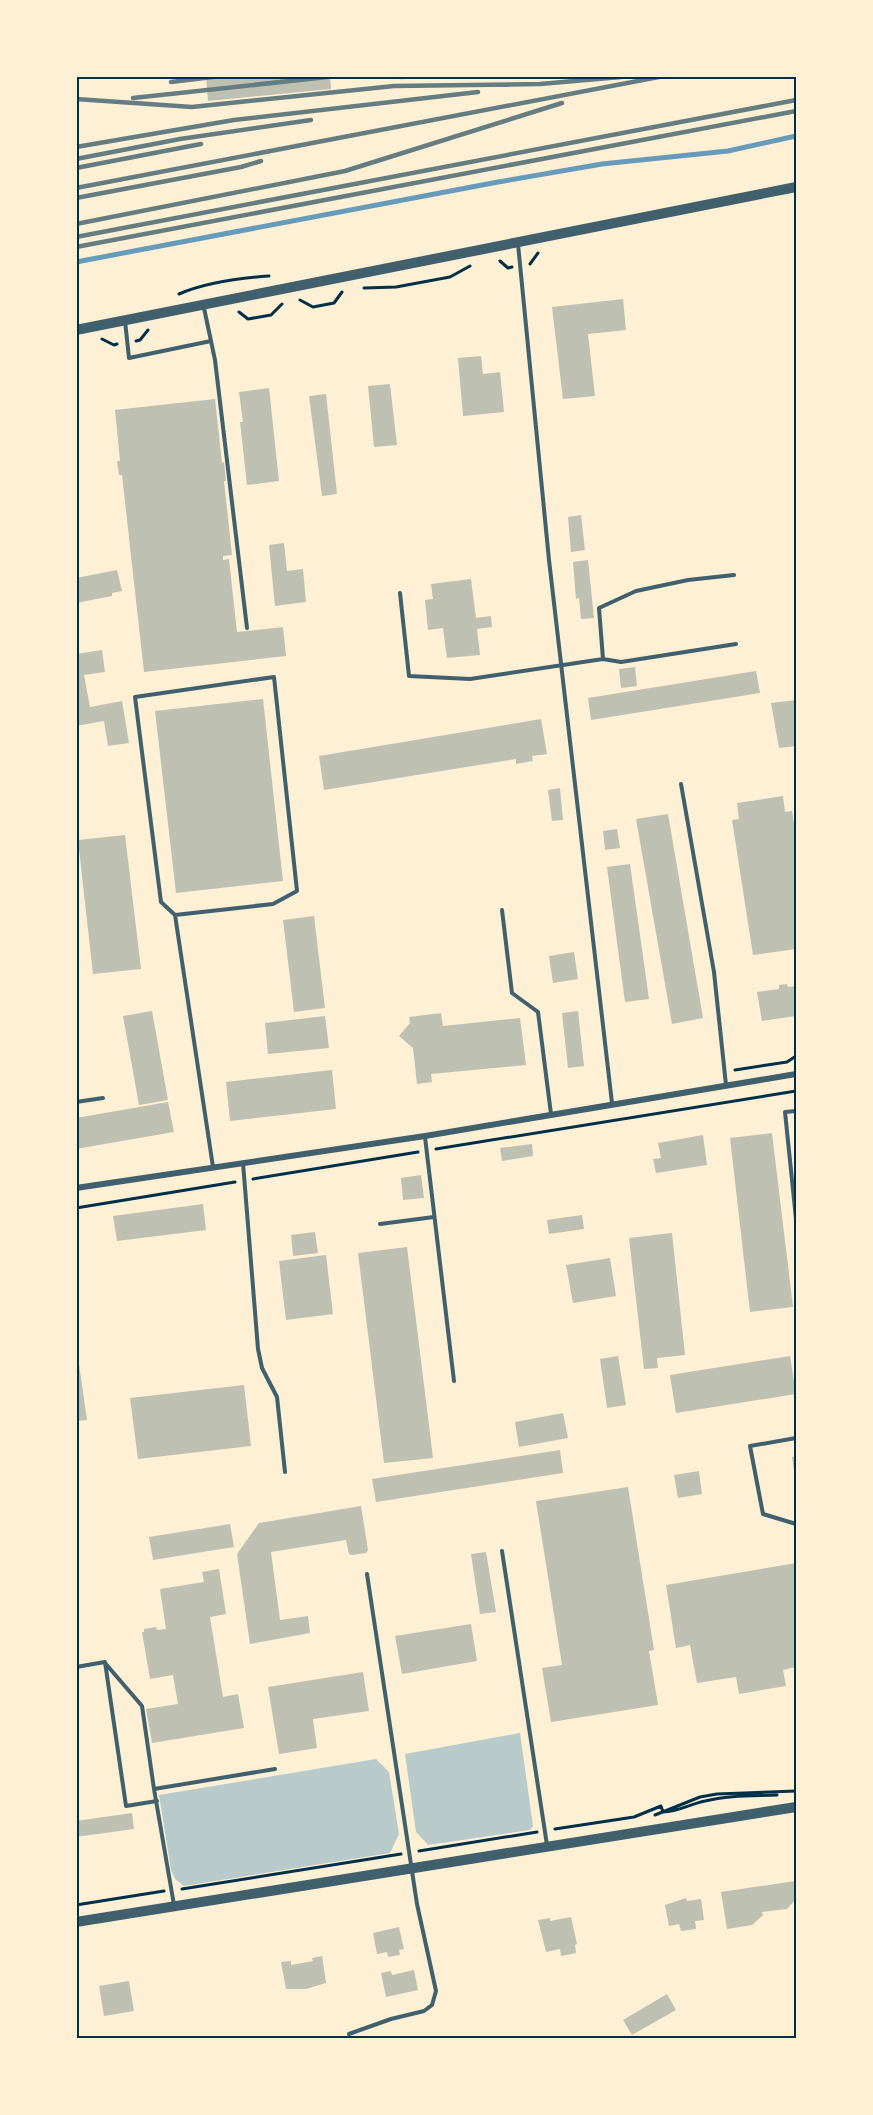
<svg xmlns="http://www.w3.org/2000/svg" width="873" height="2115" font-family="Figtree,sans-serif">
  <rect width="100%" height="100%" fill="#fdf0d5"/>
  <path fill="#b9caca" d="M520,1733L533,1826L530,1830L428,1845L416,1832L405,1754Z
    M376,1759L389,1772L399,1834L390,1853L184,1886L175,1879L171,1870L159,1795Z"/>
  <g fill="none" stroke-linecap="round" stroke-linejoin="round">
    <path stroke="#669bbc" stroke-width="5" d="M76,262L498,182L602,164L728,151L796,136"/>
  </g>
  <path fill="#bec0b2" d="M206,76H330L331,89L208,101Z
    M623,299L626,330L588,334L595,396L563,399L552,307Z
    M481,356L483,374L500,372L504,412L463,416L458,358Z
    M390,384L397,445L374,447L368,386Z
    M269,388L279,481L247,485L240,422H243L239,392Z
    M326,394L337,494L322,496L309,396Z
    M215,399L222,463L224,462L226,481H224L232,555L223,556V560L229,559L237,632L283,627L286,656L144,672L122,475H119L117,461H120L115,410Z
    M581,515L585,550L571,552L568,517Z
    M284,543L287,571L303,569L306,602L275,606L269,545Z
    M588,560L594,618L581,619L579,598L576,599L573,562Z
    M117,570L122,591L112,593V596L76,603V578Z
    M471,579L476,618L491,616L492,627L477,629L480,655L447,658L443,628L428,630L425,600L433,599L431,584Z
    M102,650L105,672L84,675L90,707L122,701L129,743L108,746L104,721L76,726V654Z
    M635,667L637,686L621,688L619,669Z
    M756,671L760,693L591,720L588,698Z
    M263,699L283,881L176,893L155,711Z
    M796,700V746L779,748L771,703Z
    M541,719L547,754L532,756L533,761L516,764V759L324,790L319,756Z
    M560,788L563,820L552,821L548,790Z
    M783,796L785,812L792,811L796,838V949L753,955L732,820L739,819L737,803Z
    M668,814L703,1018L672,1024L636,819Z
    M617,829L620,848L605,850L603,831Z
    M125,835L141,969L93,974L78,840Z
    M630,864L649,999L625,1002L607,867Z
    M314,916L325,1008L294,1012L283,920Z
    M574,952L578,979L553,983L549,956Z
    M787,984L788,987L796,986V1016L762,1021L757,992L779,989V985Z
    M152,1011L168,1100L139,1105L123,1016Z
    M578,1011L584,1066L568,1068L562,1013Z
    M441,1013L443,1026L520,1018L526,1065L431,1074L432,1082L417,1084L413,1048L399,1036L410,1023L409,1017Z
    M325,1016L329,1048L268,1054L265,1023Z
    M332,1070L336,1109L230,1121L226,1082Z
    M168,1102L174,1132L76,1149V1118Z
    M772,1133L793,1307L750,1312L730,1138Z
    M703,1135L707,1165L656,1173L653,1159L661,1158L658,1143Z
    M532,1144L533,1156L502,1161L500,1148Z
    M421,1175L424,1198L403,1200L401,1178Z
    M203,1204L206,1230L117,1241L113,1216Z
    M582,1215L584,1229L549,1234L547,1220Z
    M315,1232L318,1253L293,1256L291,1235Z
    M672,1233L685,1355L657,1358L658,1368L644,1369L629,1238Z
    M407,1247L433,1458L384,1463L358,1253Z
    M326,1255L333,1314L286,1320L279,1261Z
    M610,1258L616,1296L573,1303L566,1265Z
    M76,1343L87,1420L76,1421Z
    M618,1356L626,1405L607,1408L600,1359Z
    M790,1356L796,1394L676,1413L670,1375Z
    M244,1385L251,1446L138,1459L130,1398Z
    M563,1413L568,1438L519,1447L515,1422Z
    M560,1450L563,1473L376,1502L372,1479Z
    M796,1456V1478H795L792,1457Z
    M699,1471L702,1494L678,1498L674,1475Z
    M628,1487L654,1650L649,1651L658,1705L551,1722L542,1668L562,1665L536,1501Z
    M361,1506L368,1550L366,1553L352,1555L349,1554L346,1540L271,1552L280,1620L308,1616L310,1633L250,1644L237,1554L259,1523Z
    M230,1524L234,1547L153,1560L149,1537Z
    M486,1552L496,1612L480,1614L471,1554Z
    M796,1563V1667L783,1670L786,1686L739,1694L736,1677L697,1683L690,1645L676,1648L666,1585Z
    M219,1569L226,1614L210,1617L223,1697L238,1694L244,1728L152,1743L146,1709L178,1704L173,1675L150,1679L142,1632H144V1629L156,1627L157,1630L166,1629L160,1589L204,1582L202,1572Z
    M471,1624L477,1661L402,1674L395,1636Z
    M363,1672L369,1711L313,1719L317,1748L279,1754L268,1687Z
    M132,1813L134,1829L76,1837V1821Z
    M795,1881L796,1899L787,1909L762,1912L763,1915L752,1925L727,1929L721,1892Z
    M686,1898L687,1901L701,1899L704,1920L695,1921L696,1929L681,1931L679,1924L669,1926L665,1905Z
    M571,1917L577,1944L575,1945L576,1953L561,1956L560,1949L546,1952L538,1920L550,1918V1921Z
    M399,1927L404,1949L399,1950L400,1955L388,1957L387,1952L377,1954L373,1933Z
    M322,1956L326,1983L306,1989H286L281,1962L291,1961V1965L313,1961L312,1958Z
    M414,1970L418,1990L386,1997L381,1973L391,1971L392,1975Z
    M129,1981L134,2011L104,2016L99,1986Z
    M667,1994L676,2010L632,2035L623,2020Z"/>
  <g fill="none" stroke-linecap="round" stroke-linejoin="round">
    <path stroke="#003049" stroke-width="3" d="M500,261L508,268L512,267
      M530,264L538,253
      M364,288L396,287L450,277L470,266
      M179,294C207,282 239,278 269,276
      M300,300L313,307L334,303L342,292
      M239,312L248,319L271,315L282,304
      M102,339L114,345L117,344
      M136,341L140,340L148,330
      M735,1070L787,1062L796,1056
      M436,1149L796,1091
      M253,1179L418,1152
      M76,1208L235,1182
      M655,1815L700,1797L717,1794L796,1791
      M555,1829L634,1817L661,1806L663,1812C678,1812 690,1804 705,1801C728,1795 753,1796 777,1795
      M419,1851L537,1832
      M182,1889L401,1854
      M76,1905L164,1891"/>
    <path stroke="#3f606c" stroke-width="4" d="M518,244L549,560L612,1103
      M204,308L215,360L247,628
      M125,321L129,358L211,341
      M400,593L409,676L470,679L603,659L621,662L736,644
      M603,659L599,608L636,591L688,580L734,575
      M681,784L714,972L726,1085
      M502,910L512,993L538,1012L551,1114
      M175,915L273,904L297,891L274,677L135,697L161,902L175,915L213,1167
      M76,1102L103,1098
      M796,1111L785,1112L796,1219
      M425,1137L454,1381
      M243,1163L258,1349L262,1368L277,1397L285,1472
      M380,1224L434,1217
      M796,1438L750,1446L763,1514L796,1524
      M502,1551L547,1845
      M105,1663L142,1706L154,1789
      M76,1667L105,1662L126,1806L157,1801
      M174,1905L154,1789L275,1769
      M349,2034L391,2019L424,2011L432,2005L436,1991L417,1904L367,1574"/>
    <path stroke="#3f606c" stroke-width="6" d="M76,1188L425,1136L796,1074"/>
    <path stroke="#3f606c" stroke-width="10" d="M76,330L796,187
      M76,1922L796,1807"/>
    <path stroke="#657d81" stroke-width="4.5" d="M386,76L403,77
      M171,82L221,76
      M133,98L336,76
      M76,99L192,107L394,86L540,84L621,77
      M76,147L234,120L478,92
      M76,159L180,139L311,120
      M76,168L201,144
      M76,188L664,76
      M76,198L241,167L261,161
      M76,224L345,171L562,103
      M76,237L796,100
      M76,247L796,111"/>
  </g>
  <rect width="873" height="2115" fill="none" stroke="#fdf0d5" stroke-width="156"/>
  <rect x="78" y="78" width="717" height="1959" fill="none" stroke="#003049" stroke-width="2"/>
</svg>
